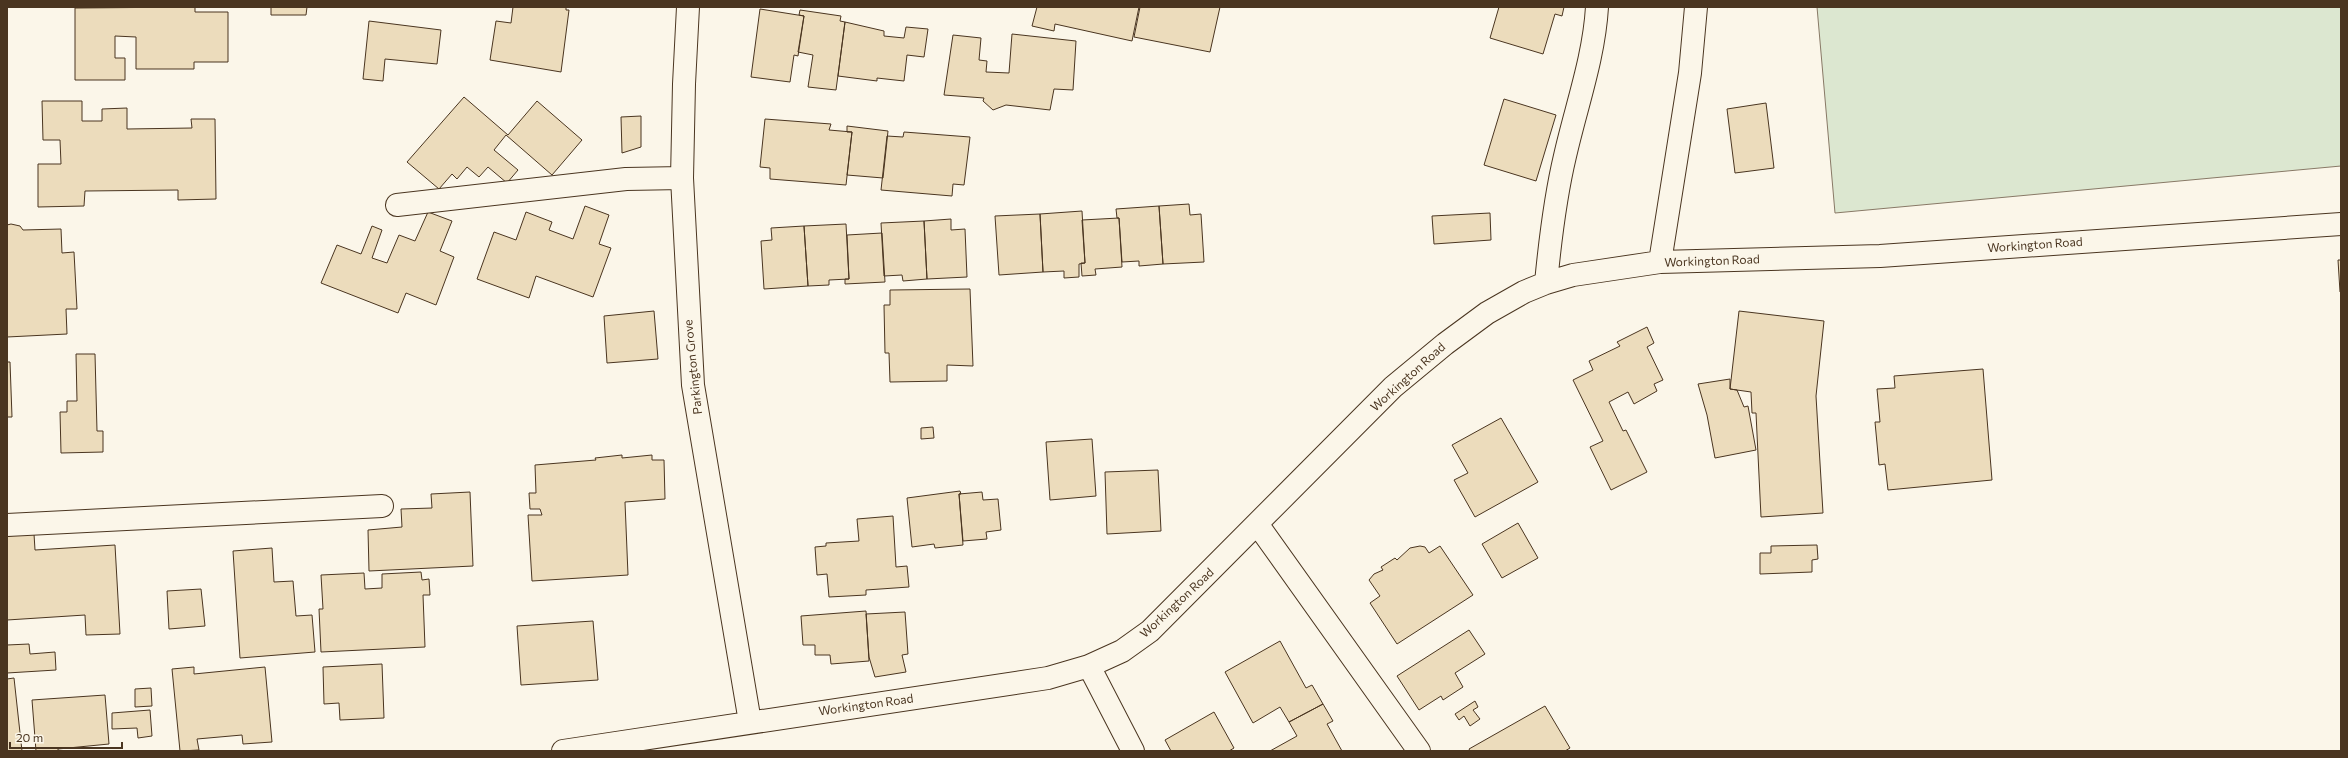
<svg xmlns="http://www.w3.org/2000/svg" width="2348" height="758" font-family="Commissioner,sans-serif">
<rect width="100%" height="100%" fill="#fbf6e9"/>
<path fill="#dce7d0" stroke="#887966" d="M1817 7H2341V166L1835 213Z"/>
<path fill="#ecdcbc" stroke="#4a3520" d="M195 7V12H228V62H194V69H136V37L115 36V58H125V80H75V8Z
M271 7H307L306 15H271Z
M513 7H566V10H569L561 72 490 60 496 21 511 23Z
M1037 7H1139L1132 41 1055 24 1054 31 1032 26Z
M1140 7H1220L1210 52 1134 37Z
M1499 7H1564L1562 16 1555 14 1543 54 1490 38Z
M760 9 804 16 798 56 794 55 790 82 751 77Z
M800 10 841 16 840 21 845 22 836 90 808 87 813 55 798 52 804 16 799 15Z
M369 21 441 30 437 64 385 59 383 81 363 79Z
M845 22 884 31V36L904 38 906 27 928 29 924 57 907 55 904 81 877 78V81L838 76Z
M1012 34 1076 41 1073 90 1054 89 1050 110 1006 105 993 110 983 101 984 98 944 95 953 35 981 38 979 60 987 61 986 72 1009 73Z
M464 97 508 135 537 101 582 140 552 175 506 135 494 150 518 170 507 183 488 167 479 177 467 167 457 179 452 174 439 189 407 162Z
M1504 99 1556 115 1536 181 1484 165Z
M42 101H82V121H102V109L127 108V129L192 128 191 119H215L216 199 178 200V190L85 191 84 206 38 207V164H61L60 140H43Z
M1766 103 1774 168 1735 173 1727 109Z
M641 116V147L622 153 621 117Z
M765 119 831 124 829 130 852 132 846 185 770 179V168L760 167Z
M847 126 888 131 883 178 847 175 852 132H847Z
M904 132 970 137 964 185 953 184 952 196 881 190 887 136 903 137Z
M1189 204 1190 215 1201 214 1204 262 1163 264 1159 206Z
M585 206 609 215 599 244 611 248 593 297 536 276 529 298 477 279 494 232 516 240 526 212 552 222 549 230 573 239Z
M1159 206 1163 264 1139 266V261L1122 262 1119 218H1117L1116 209Z
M1082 211 1085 263 1079 264V277L1064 278V271L1043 272 1040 214Z
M428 212 452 221 440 251 454 257 436 305 406 293 398 313 321 283 337 245 361 254 372 226 382 230 372 258 387 263 399 235 415 241Z
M1490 213 1491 240 1434 244 1432 216Z
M1040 214 1043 272 999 275 995 216Z
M1119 218 1122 267 1095 269 1096 275 1082 276 1081 263H1085L1082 220Z
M951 219V230L965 229 967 277 927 279 924 221Z
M924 221 927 279 903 281 902 275 884 276 881 223Z
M11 224 20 226 23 230 61 229 62 253 74 252 77 309H66L67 334 7 337V225Z
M846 224 849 279 829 280V285L808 286 804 226Z
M804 226 808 286 764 289 761 241 772 240 771 228Z
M882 233 885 282 845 284V279H849L847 235Z
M2338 260H2341V292H2340Z
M970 289 973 366 947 365V381L890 382 889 353H885L884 305H890V290Z
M654 311 658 359 607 363 604 316Z
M1739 311 1824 321 1816 396 1823 513 1761 517 1756 413H1752L1751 392 1730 389Z
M1647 327 1654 343 1647 347 1663 380 1654 384 1657 391 1634 404 1628 392 1609 402 1623 431 1626 430 1647 472 1611 490 1590 447 1603 441 1573 380 1593 370 1589 361 1620 346 1617 342Z
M76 354H95L97 431H103V452L61 453 60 412H67V401H77Z
M7 362H10L12 417H7Z
M1983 369 1992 480 1888 490 1885 464 1879 465 1875 422H1880L1877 389 1895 388 1894 376Z
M1730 379V389L1737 390 1744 407 1748 406 1756 450 1715 458 1707 415 1698 384Z
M1501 418 1538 482 1475 517 1454 480 1468 473 1452 445Z
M933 427 934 438 921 439V428Z
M1092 439 1096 496 1050 500 1046 442Z
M622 455V458L652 455V460H664L665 499 625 502 628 575 532 581 528 515H542L540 509H530L529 493H536L535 465 596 460 595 458Z
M1158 470 1161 531 1107 534 1105 472Z
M960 491 961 494H959L963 545 935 548 934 544 912 547 907 498Z
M470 492 473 566 369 571 368 530 402 527 401 509 432 508 431 494Z
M982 492 983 500 998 499 1001 530 986 532 987 539 963 541 959 494Z
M893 516 896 567 907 566 909 587 866 590V595L829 597 827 574 817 575 815 547 826 546V543L859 541 857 519Z
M1518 523 1538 558 1502 578 1482 544Z
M34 534 35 550 115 545 120 634 86 635 85 615 7 620V536Z
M1817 545 1818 559 1812 560V572L1760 574V553H1771V546Z
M1420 546 1425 547 1429 553 1440 546 1473 595 1397 644 1370 603 1380 596 1369 580 1374 574 1383 570 1381 567 1395 558 1397 560 1410 548Z
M272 548 274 582 293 581 296 616 312 615 315 652 240 658 233 551Z
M421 572 422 580 429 579 430 595H423L425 647 321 652 319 609H323L321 575 364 573 365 589 382 588V574Z
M201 589 205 626 169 629 167 591Z
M866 611 869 661 831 664 830 655H815V645H803L801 616Z
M905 612 908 654 902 655 906 672 875 677 869 657 866 614Z
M593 621 598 680 521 685 517 626Z
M1469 630 1485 654 1455 673 1463 687 1443 700 1441 696 1419 710 1397 676Z
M1280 641 1306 688 1312 685 1323 704 1289 722 1280 707 1253 723 1225 672Z
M29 644 30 654 55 652 56 670 7 673V645Z
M382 664 384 718 340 720 339 703 324 704 323 667Z
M194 667V674L265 667 272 742 243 744 242 735 197 739 199 750 180 751 172 669Z
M14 678 22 751H7V679Z
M151 688 152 706 135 707V689Z
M105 695 109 744 58 749V751H36L32 700Z
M1475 701 1478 707 1473 710 1480 719 1470 726 1464 716 1459 720 1455 714Z
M1323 704 1333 721 1327 724 1342 751H1270L1297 736 1289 722Z
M1545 706 1570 748 1565 751H1470L1469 749Z
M150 710 152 736 138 738 137 728 112 729V713Z
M1214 712 1234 748 1229 751H1171L1165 740Z"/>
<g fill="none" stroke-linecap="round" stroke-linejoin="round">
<defs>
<path id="minor" d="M688 7 684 84 682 178 693 385 750 722
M397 205 626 179 682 178
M1660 262 1690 73 1696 7
M1546 283C1550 241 1555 198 1565 156 1576 107 1594 58 1597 7
M7 525 382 506
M1258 525 1419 751
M1089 666 1133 751
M563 751 1048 678 1089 666 1122 651 1150 631 1393 387 1445 344 1487 313 1524 292 1546 283 1573 275 1660 262 1880 256 2341 224"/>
</defs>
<use href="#minor" stroke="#4a3520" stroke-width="24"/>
<use href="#minor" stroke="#fbf6e9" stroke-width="22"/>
</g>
<g text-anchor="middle" stroke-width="3" stroke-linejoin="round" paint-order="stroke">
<g font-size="12" fill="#4a3520" stroke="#fbf6e9">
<text transform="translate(2035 245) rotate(-4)" y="4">Workington Road</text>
<text transform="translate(1712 261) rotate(-2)" y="4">Workington Road</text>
<text transform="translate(693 367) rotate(-96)" y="4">Parkington Grove</text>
<text transform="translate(1408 377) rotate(-42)" y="4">Workington Road</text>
<text transform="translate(1177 603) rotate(-43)" y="4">Workington Road</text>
<text transform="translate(866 705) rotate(-8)" y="4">Workington Road</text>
</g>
</g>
<rect width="2348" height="758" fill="none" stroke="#4a3520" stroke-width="16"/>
<path d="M10 742v6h112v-6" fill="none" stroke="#4a3520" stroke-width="2"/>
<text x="16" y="742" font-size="12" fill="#4a3520" stroke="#fbf6e9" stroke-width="3" paint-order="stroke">20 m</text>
</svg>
